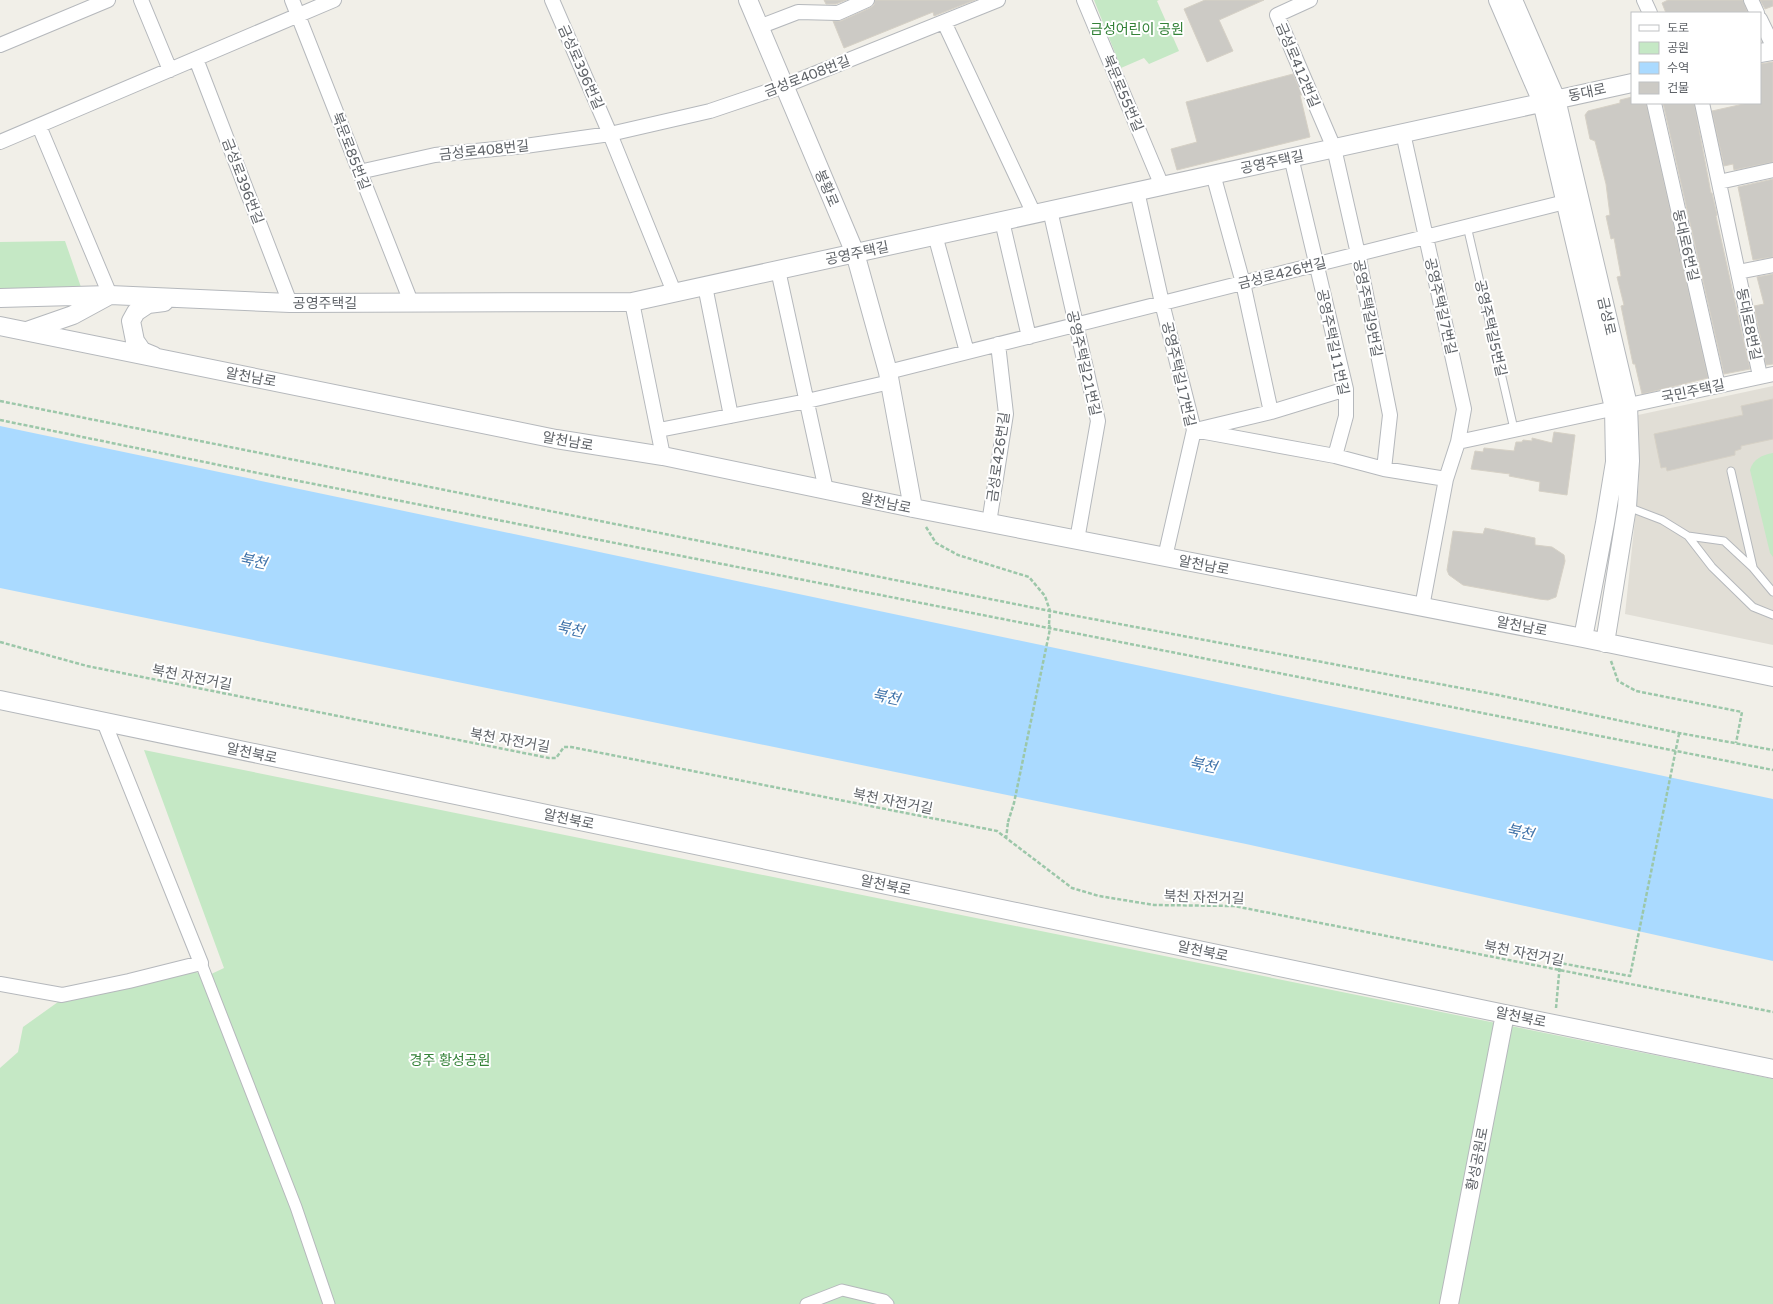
<svg xmlns="http://www.w3.org/2000/svg" width="1773" height="1304" font-family="'Varela Round','Noto Sans KR',sans-serif">
<rect width="100%" height="100%" fill="#f1efe8"/>
<path fill="#e1ded6" d="M1773 386V645L1625 614 1639 482 1638 415Z"/>
<path fill="#c5e8c5" d="M1094 0H1159L1157 1 1179 51 1149 64 1144 58 1121 68Z
M65 241 82 290 0 292V242Z
M1773 453V557L1770 553 1750 470C1753 459 1762 455 1773 453Z
M144 750 1773 1079V1304H0V1068L18 1052 23 1027 58 1002 193 971 207 976 224 968Z"/>
<path fill="#aadaff" d="M0 426 1773 799V961L1246 844 0 588Z"/>
<path fill="#cccac5" stroke="#d6d1c6" d="M824 0H846L836 4H826Z
M875 0H975L934 16 933 12 844 48 833 21H841L870 8 874 5Z
M1205 0H1264L1219 20 1233 51 1207 62 1184 9Z
M1668 0H1743L1748 13H1666L1662 3Z
M1760 0H1773V6L1765 9Z
M1773 62V162L1734 170 1733 164 1724 166 1712 111 1748 103H1760V64Z
M1293 74 1301 92 1302 95H1300L1310 137 1177 170 1171 149 1197 142 1186 102Z
M1632 97V103H1646L1708 378 1642 394 1635 364H1633L1621 306 1624 305 1617 277 1621 276 1614 238 1611 239 1606 216 1610 215 1606 184 1595 141 1590 139 1585 115 1588 111 1620 103V100Z
M1663 103H1694L1711 193H1712L1717 215 1716 216 1750 369 1724 374Z
M1773 179V257L1753 260 1738 187Z
M1773 274V364L1766 365 1754 306 1764 304 1757 277Z
M1773 399V439L1741 446V449L1735 451V455L1667 471 1666 467 1661 468 1654 434 1743 415 1741 406Z
M1554 432 1575 435 1567 495 1539 491 1540 482 1509 476 1510 474 1471 469 1475 451 1483 452 1484 448 1514 451 1516 442H1522L1523 440 1532 441V438L1552 443Z
M1485 528 1535 538V545L1552 547 1564 555 1565 561 1556 597 1548 600 1539 599 1463 585 1449 575 1447 570 1453 531 1483 534Z"/>
<g fill="none" stroke-linecap="round" stroke-linejoin="round">
<defs>
<path id="service" d="M1467 226 1514 429
M1731 471 1753 567
M1628 507 1662 520 1688 536 1712 567 1753 607 1773 615
M1688 536 1724 541 1753 568 1773 592"/>
<path id="pedestrian" d="M201 963 296 1207 329 1304
M806 1304 842 1290 884 1300 888 1304"/>
<path id="minor" d="M141 0 170 70
M292 0 411 302
M552 0 610 134 674 292
M1084 0 1162 186
M1310 0 1277 15 1334 148 1358 254 1390 415 1384 469
M1644 0 1650 13
M1751 0 1757 13
M1760 19 1773 46
M944 22 1034 214
M759 27 798 12 838 13 867 0
M0 45 108 0
M196 59 290 303
M1654 103 1718 386
M1702 103 1760 376
M39 126 110 295
M1403 133 1464 409 1458 442 1446 479 1422 607
M0 142 334 0
M1291 157 1346 389V416L1335 456
M359 172 435 155 525 146 610 134 710 111 784 86 998 0
M1213 174 1243 283 1271 412
M1719 182 1773 170
M1137 191 1162 303 1194 430 1165 557
M1050 210 1098 421 1077 540
M1002 221 1029 337
M935 235 967 352
M778 270 826 490
M1738 272 1773 265
M705 286 731 416
M632 302 663 456
M888 372 1565 202
M1200 429 1271 412 1346 389
M659 430 807 401 890 382
M1194 430 1335 456 1384 469 1446 479
M1458 442 1773 374
M989 523 1006 414 998 344
M0 984 62 995 129 981 201 963 104 722"/>
<path id="tertiary" d="M748 0 855 253 888 372 913 508
M1498 0 1542 102 1614 408 1615 462 1605 523 1583 638
M1513 0 1556 99 1628 405 1630 461 1627 507 1605 643
M1760 53 1773 51
M0 298 110 295 290 303 632 302 1632 83
M0 326 556 439 663 456 913 508 1583 638 1773 677
M27 331 73 315 108 296
M154 356 142 351 135 341 131 321 136 312 148 304 164 302
M0 700 1505 1014 1773 1069
M1449 1304 1505 1014"/>
</defs>
<use href="#service" stroke="#b5b8bc" stroke-width="9"/>
<use href="#pedestrian" stroke="#b5b8bc" stroke-width="13"/>
<use href="#minor" stroke="#b5b8bc" stroke-width="16"/>
<use href="#tertiary" stroke="#b5b8bc" stroke-width="20"/>
<path stroke="#9cc7a9" stroke-width="2.5" stroke-dasharray="4 2" stroke-linecap="butt" d="M0 401 1050 611 1498 695 1679 733 1773 750
M0 420 258 473 1773 770
M926 527 936 543 958 555 1029 577 1045 596 1050 611 1049 624
M0 642 87 666 549 758H556L564 747H571L997 831 1072 888 1099 896 1154 905 1234 906 1773 1012
M1611 661 1618 681 1636 691 1742 712 1736 743
M1006 839 1008 822
M1556 1008 1560 963 1630 976 1679 734"/>
<use href="#service" stroke="#fff" stroke-width="7"/>
<use href="#pedestrian" stroke="#fff" stroke-width="11"/>
<use href="#minor" stroke="#fff" stroke-width="14"/>
<use href="#tertiary" stroke="#fff" stroke-width="18"/>
<path stroke="#9cc7a9" stroke-width="2.5" stroke-dasharray="4 2" stroke-linecap="butt" d="M1008 822 1014 803 1050 629 1049 624"/>
</g>
<g text-anchor="middle" stroke-width="4" stroke-linejoin="round" paint-order="stroke">
<g font-size="14" fill="#348238" stroke="#fff">
<text x="1137" y="34">금성어린이 공원</text>
<text x="450" y="1065">경주 황성공원</text>
</g>
<g font-size="14" fill="#5f6368" stroke="#fff">
<text transform="translate(1298 65) rotate(67)" y="5">금성로412번길</text>
<text transform="translate(581 67) rotate(66)" y="5">금성로396번길</text>
<text transform="translate(807 76) rotate(-21)" y="5">금성로408번길</text>
<text transform="translate(1587 92) rotate(-12)" y="5">동대로</text>
<text transform="translate(1123 93) rotate(67)" y="5">북문로55번길</text>
<text transform="translate(484 150) rotate(-6)" y="5">금성로408번길</text>
<text transform="translate(351 151) rotate(69)" y="5">북문로85번길</text>
<text transform="translate(1272 162) rotate(-12)" y="5">공영주택길</text>
<text transform="translate(243 181) rotate(69)" y="5">금성로396번길</text>
<text transform="translate(827 188) rotate(67)" y="5">봉황로</text>
<text transform="translate(1686 245) rotate(77)" y="5">동대로6번길</text>
<text transform="translate(857 253) rotate(-12)" y="5">공영주택길</text>
<text transform="translate(1282 273) rotate(-14)" y="5">금성로426번길</text>
<text x="325" y="308">공영주택길</text>
<text transform="translate(1441 306) rotate(77)" y="5">공영주택길7번길</text>
<text transform="translate(1368 308) rotate(79)" y="5">공영주택길9번길</text>
<text transform="translate(1607 316) rotate(77)" y="5">금성로</text>
<text transform="translate(1749 324) rotate(78)" y="5">동대로8번길</text>
<text transform="translate(1491 328) rotate(77)" y="5">공영주택길5번길</text>
<text transform="translate(1333 342) rotate(78)" y="5">공영주택길11번길</text>
<text transform="translate(1084 363) rotate(77)" y="5">공영주택길21번길</text>
<text transform="translate(1179 374) rotate(77)" y="5">공영주택길17번길</text>
<text transform="translate(251 377) rotate(11)" y="5">알천남로</text>
<text transform="translate(1693 391) rotate(-12)" y="5">국민주택길</text>
<text transform="translate(568 441) rotate(10)" y="5">알천남로</text>
<text transform="translate(998 457) rotate(-82)" y="5">금성로426번길</text>
<text transform="translate(886 503) rotate(12)" y="5">알천남로</text>
<text transform="translate(1204 565) rotate(11)" y="5">알천남로</text>
<text transform="translate(1522 626) rotate(11)" y="5">알천남로</text>
<text transform="translate(192 677) rotate(11)" y="5">북천 자전거길</text>
<text transform="translate(510 740) rotate(10)" y="5">북천 자전거길</text>
<text transform="translate(252 753) rotate(12)" y="5">알천북로</text>
<text transform="translate(893 801) rotate(11)" y="5">북천 자전거길</text>
<text transform="translate(569 819) rotate(12)" y="5">알천북로</text>
<text transform="translate(886 885) rotate(12)" y="5">알천북로</text>
<text transform="translate(1204 897) rotate(2)" y="5">북천 자전거길</text>
<text transform="translate(1203 951) rotate(12)" y="5">알천북로</text>
<text transform="translate(1524 953) rotate(11)" y="5">북천 자전거길</text>
<text transform="translate(1521 1017) rotate(12)" y="5">알천북로</text>
<text transform="translate(1477 1159) rotate(-79)" y="5">황성공원로</text>
</g>
<g font-size="15" font-style="italic" fill="#4174aa" stroke="#fff">
<text transform="translate(253 561) rotate(12)" y="5">북천</text>
<text transform="translate(570 629) rotate(12)" y="5">북천</text>
<text transform="translate(886 697) rotate(12)" y="5">북천</text>
<text transform="translate(1203 765) rotate(12)" y="5">북천</text>
<text transform="translate(1520 832) rotate(12)" y="5">북천</text>
</g>
</g>
<rect x="1631" y="12" width="130" height="92" fill="#ffffff" stroke="#bfc1c3"/>
<rect x="1639" y="25" width="20" height="6" fill="#ffffff" stroke="#bfc1c3"/>
<text x="1667" y="32" font-size="12" fill="#5f6368">도로</text>
<rect x="1639" y="42" width="20" height="12" fill="#c5e8c5" stroke="#bfc1c3"/>
<text x="1667" y="52" font-size="12" fill="#5f6368">공원</text>
<rect x="1639" y="62" width="20" height="12" fill="#aadaff" stroke="#bfc1c3"/>
<text x="1667" y="72" font-size="12" fill="#5f6368">수역</text>
<rect x="1639" y="82" width="20" height="12" fill="#cccac5" stroke="#bfc1c3"/>
<text x="1667" y="92" font-size="12" fill="#5f6368">건물</text>
</svg>
